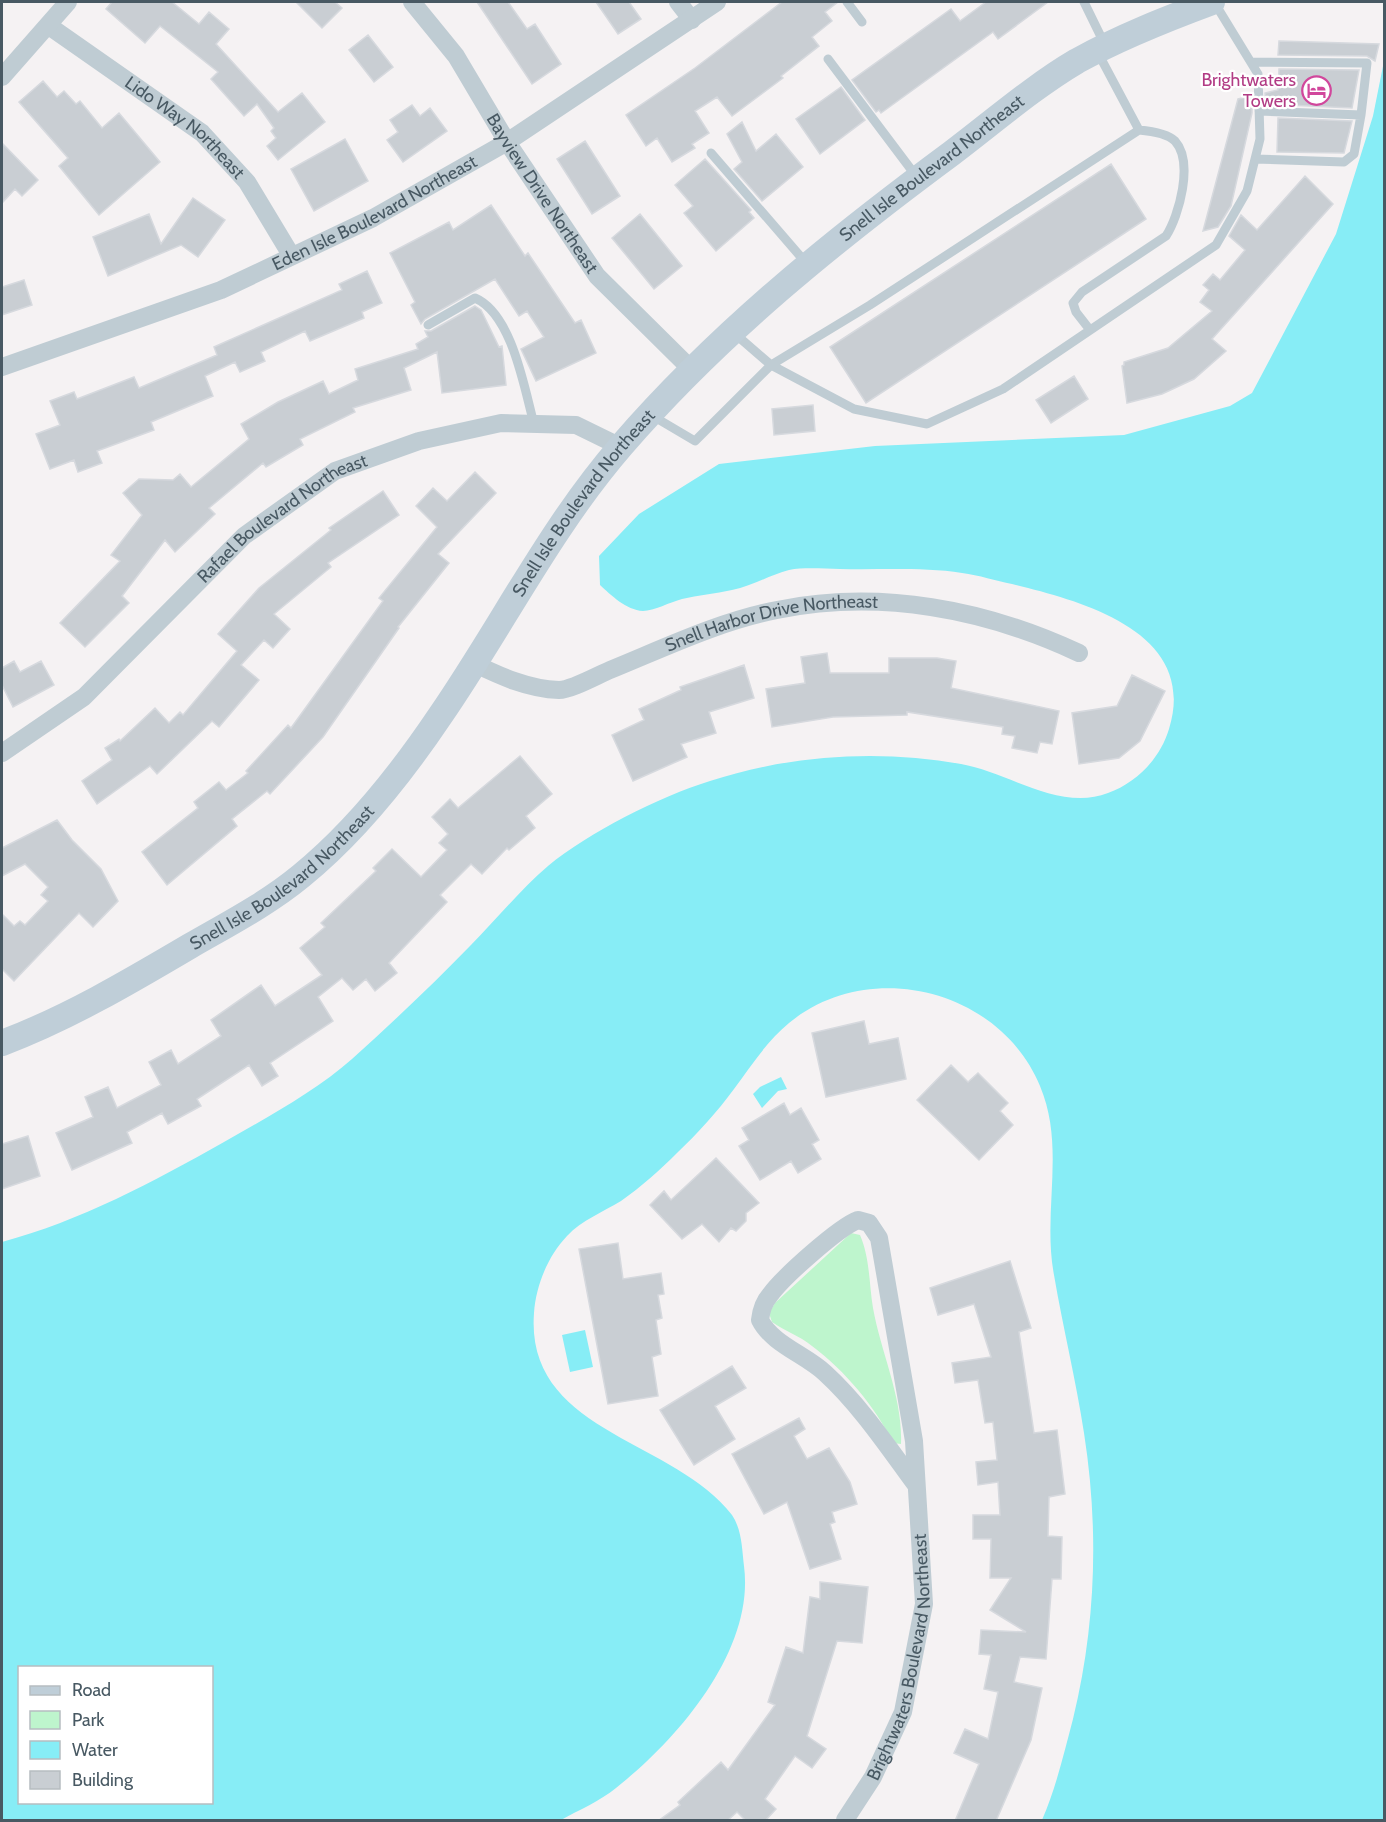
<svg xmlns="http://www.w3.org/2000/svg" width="1386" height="1822" font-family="Cabin,sans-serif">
<rect width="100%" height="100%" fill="#f5f2f3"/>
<path fill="#bef5cd" d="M851 1233 860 1235C870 1258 869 1284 873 1308 881 1353 903 1398 901 1444L893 1443C875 1406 845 1371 812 1346 800 1336 785 1331 772 1322L769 1313 775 1303Z"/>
<path fill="#87edf6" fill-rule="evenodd" d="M1384 61V1820H1042C1056 1788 1064 1753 1073 1719 1096 1625 1099 1528 1084 1433 1076 1380 1063 1328 1054 1275 1042 1211 1066 1148 1040 1086 1000 989 869 957 789 1023 767 1041 751 1066 734 1089 717 1112 698 1133 678 1152 660 1170 641 1187 621 1201 603 1212 582 1220 567 1236 548 1256 536 1285 534 1313 525 1433 675 1439 732 1515 742 1530 742 1549 744 1566 755 1650 678 1739 616 1788 600 1801 579 1810 561 1820H2V1242C80 1221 153 1182 224 1142 266 1118 316 1091 352 1059 392 1023 432 985 470 946 496 920 520 890 548 866 589 832 659 797 710 781 790 755 878 749 961 764 1008 772 1060 812 1108 793 1136 783 1160 759 1169 729 1199 632 1082 601 1012 584 996 581 979 575 962 573 923 567 880 570 840 569 824 569 805 567 789 570 770 575 752 586 732 590 715 594 698 595 682 599 670 602 654 611 643 611 626 610 611 595 600 585L599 556 639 514 719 464 875 446 1124 435 1230 406 1252 393 1336 234 1373 116ZM20 1668H212V1802H20Z
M781 1077 787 1089 778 1091 762 1108 753 1094 760 1087Z
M585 1330 593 1367 570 1372 562 1335Z"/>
<path fill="#c9ced3" stroke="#d6d9de" stroke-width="1.5" d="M112 2H172L199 24 209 12 229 29 216 44 278 112 302 93 325 122 278 160 267 146 276 138 271 131 274 128 257 104 244 116 211 79 218 72 160 26 145 43 106 9Z
M296 2H335L342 8 322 28Z
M477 2H508L527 29 535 24 561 64 532 84Z
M596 2H629L641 19 618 34Z
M782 2H838L825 12 832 21 812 37 819 46 781 76 783 78 732 116 717 97 695 111 709 133 692 144 695 148 672 162 657 138 646 146 626 115 695 68Z
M986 2H1048L998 39 993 32 881 113 879 110 876 112 852 80 951 9 960 21Z
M368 35 393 67 374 82 349 50Z
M1279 41 1379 44 1375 61 1367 56 1278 55Z
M1279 69 1359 70 1352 108 1266 104 1265 93 1278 90Z
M43 81 57 97 64 91 76 104 80 101 102 128 119 113 160 162 99 215 59 166 68 158 19 102Z
M841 87 865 120 820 154 796 119Z
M1252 96V113L1231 206 1218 227 1203 231 1238 99Z
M412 105 420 116 430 108 447 131 403 162 387 140 398 132 390 120Z
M1278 118 1352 121 1344 153 1277 152Z
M742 122 756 151 776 134 803 167 762 201 734 169 742 162 727 134Z
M345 139 368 181 314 211 291 169Z
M585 141 620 196 592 214 557 159Z
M2 143 38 180 22 196 15 189 2 203Z
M705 159 751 210 749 212 754 218 716 251 684 213 693 206 675 185Z
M1111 164 1146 219 866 403 830 347Z
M1305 176 1333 204 1212 339 1226 351 1194 379 1162 394 1127 403 1122 366 1124 365V362L1168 348 1212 311 1200 302 1209 290 1203 285 1213 274 1220 280 1245 250 1229 236 1241 215 1257 230Z
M193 198 225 220 198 257 181 245 108 276 93 237 149 214 161 244Z
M491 205 525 256 528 253 575 323 581 320 596 353 536 381 521 349 544 337 527 311 519 316 495 279 425 319 421 324 411 305 415 302 390 253 449 222 453 230Z
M640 214 682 266 654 289 612 238Z
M367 271 382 303 362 312 364 318 310 341 305 331 261 352 265 361 240 372 235 362 205 376 213 396 151 422 154 430 97 451 102 463 78 472 74 460 50 469 36 434 60 425 50 401 74 392 77 399 134 377 139 388 217 355 214 347 342 290 339 284Z
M24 280 32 305 2 315V287Z
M475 306 481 310 499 347 502 346 506 385 442 393 437 352 404 368 411 390 353 408 355 412 300 439 303 445 266 467 263 463 209 508 215 514 175 552 165 540 122 596 129 603 85 647 60 623 120 561 111 555 142 515 123 493 139 479 173 480 180 474 191 487 249 439 241 424 278 402 323 381 329 394 358 380 355 369 418 349 416 344 428 337 425 331H431Z
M1074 376 1088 399 1051 423 1036 400Z
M813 405 815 431 774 435 772 409Z
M475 472 496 493 438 554 449 563 398 627 399 628 323 737 270 794 267 791 232 819 237 826 167 885 142 852 198 808 194 802 219 782 226 790 248 773 246 771 288 725 291 728 383 601 379 598 437 527 416 506 433 488 447 501Z
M383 491 399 515 328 563 331 567 274 614 290 629 273 648 264 640 241 665 259 680 219 727 212 721 157 774 150 766 97 804 82 781 112 760 105 748 119 739 120 741 155 708 169 723 180 712 183 715 237 651 218 634 259 588 331 530 329 528Z
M827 653 830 673H889V658H937L956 661 951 688 1059 711 1052 744 1040 742 1037 753 1012 748 1015 736 1002 734 1003 727 907 712V715L833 717 772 727 766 689 805 683 801 657Z
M14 661 20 672 41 661 54 685 13 707 2 685V668Z
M744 665 754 698 709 712 716 733 681 744 687 757 633 781 612 735 644 720 639 709 681 690 680 687Z
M1132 675 1165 691 1140 741 1119 758 1079 764 1072 713 1117 706Z
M520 756 552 794 526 816 535 828 509 850 507 848 482 874 471 864 440 895 447 902 389 963 397 973 375 991 366 979 353 990 342 978 318 997 333 1021 270 1063 278 1076 262 1086 249 1065 197 1099 201 1106 168 1124 162 1113 127 1132 132 1143 72 1170 56 1133 93 1117 85 1097 108 1087 117 1108 161 1085 149 1062 171 1050 178 1064 221 1036 211 1020 261 985 275 1006 322 975 300 948 325 927 321 923 376 871 373 868 392 849 421 877 447 850 439 843 448 834 432 817 450 799 458 808Z
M57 820 72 840 101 869 118 901 93 927 79 913 14 981 2 969V914L14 926 20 921 25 925 48 901 41 895 48 887 25 864 2 876V848Z
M864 1021 869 1044 898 1038 906 1079 826 1097 812 1033Z
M951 1065 968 1082 978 1073 1008 1103 1000 1111 1013 1125 979 1160 917 1100Z
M784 1103 790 1115 801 1108 819 1140 812 1144 821 1159 798 1173 791 1161 760 1180 739 1146 749 1140 742 1128Z
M28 1136 40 1176 2 1189V1144Z
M716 1158 759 1203 746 1213V1221L736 1231 731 1228 719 1242 702 1224 682 1239 650 1205 664 1191 671 1200Z
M618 1243 623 1279 661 1273 664 1294 658 1295 662 1318 656 1320 661 1354 652 1357 658 1396 608 1404 579 1249Z
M1010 1261 1031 1328 1019 1332 1034 1433 1057 1430 1065 1494 1049 1497 1048 1536 1062 1537 1061 1579H1052L1046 1659 1020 1657 1014 1682 1042 1688 1031 1740 996 1821H955L979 1764 954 1753 965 1729 988 1739 998 1692 984 1689 991 1655 979 1654 981 1630 1026 1632 990 1610 1011 1578H990L991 1539H973V1515H1000L998 1482 978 1485 976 1462 997 1460 993 1422 985 1423 978 1380 955 1383 952 1363 991 1357 974 1304 938 1315 930 1288Z
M732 1366 746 1388 715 1406 735 1439 694 1465 660 1410Z
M799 1418 805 1429 794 1436 807 1459 829 1448 850 1482 857 1504 832 1512 835 1522 830 1524 841 1559 810 1569 787 1502 764 1514 732 1454Z
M820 1582 868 1587 862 1643 837 1641 807 1736 826 1749 812 1768 795 1756 765 1799 776 1809 765 1821H746L737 1812 727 1821H658L680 1805 678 1802 721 1762 728 1770 775 1705 768 1702 786 1647 803 1653 810 1597 820 1599Z"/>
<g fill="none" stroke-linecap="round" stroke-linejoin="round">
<path stroke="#bfccd3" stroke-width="9" d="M847 2 862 22
M1084 2 1105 45
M828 59 916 176
M1251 62 1367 63 1361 115 1259 111
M711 153 807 264
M1255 159 1344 162 1354 154 1361 115
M428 325 475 298C512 314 524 387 534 424
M1090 330 1076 312 1073 303 1082 292 1166 236C1179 216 1194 162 1175 141 1167 133 1150 131 1139 130
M734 333 771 365 854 409 927 424 1003 389 1216 245 1247 191 1260 139 1258 74 1214 2
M651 415 695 441 771 365 870 305 1139 130 1098 53"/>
<g stroke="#bfccd3" stroke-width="18">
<path id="s1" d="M412 2 456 56 507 142 597 276 693 371"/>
<path d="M678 2 692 20"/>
<path id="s2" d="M49 26 202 133 247 182 291 255"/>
<path d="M2 77 68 2"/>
<path id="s3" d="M2 367 221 290 373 218 507 142 717 2"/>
<path id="s4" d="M473 663C500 676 528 689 559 690 571 690 598 675 610 670 664 648 720 621 777 610 880 589 985 609 1079 653"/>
<path id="s5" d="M2 753 84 697 244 536 335 471 419 441 501 423 576 425 621 447"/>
<path id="s6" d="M845 1820 873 1777 903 1712 924 1604 914 1441 879 1238 869 1223 858 1220C839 1227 783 1277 770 1295 763 1303 761 1311 760 1320 772 1344 806 1355 825 1373 860 1405 888 1447 916 1485"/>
</g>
<path stroke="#bfced8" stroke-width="26" id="s7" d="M2 1043C68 1018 129 982 190 946 228 924 267 904 301 876 355 832 401 774 440 716 502 626 550 528 622 445 719 333 833 241 952 153 993 122 1033 87 1077 61 1120 37 1166 19 1212 2"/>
</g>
<defs>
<symbol id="hotel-ring" viewBox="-11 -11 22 22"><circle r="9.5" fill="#fff" stroke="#d1479c" stroke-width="1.5"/><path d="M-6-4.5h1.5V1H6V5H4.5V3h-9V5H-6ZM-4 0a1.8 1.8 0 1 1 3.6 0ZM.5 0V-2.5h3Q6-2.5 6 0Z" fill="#d1479c"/></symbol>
</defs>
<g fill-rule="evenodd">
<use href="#hotel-ring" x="1300" y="74" width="33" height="33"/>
</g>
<g text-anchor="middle" stroke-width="4.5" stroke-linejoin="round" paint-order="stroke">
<g font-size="18" fill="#b23c85" stroke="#fff" text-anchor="end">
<text x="1296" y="86">Brightwaters<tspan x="1296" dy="21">Towers</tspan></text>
</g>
<g font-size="18" fill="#485963" stroke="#fff">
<text dy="6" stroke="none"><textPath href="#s2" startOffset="170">Lido Way Northeast</textPath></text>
<text dy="6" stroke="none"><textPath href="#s7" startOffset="1299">Snell Isle Boulevard Northeast</textPath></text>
<text dy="6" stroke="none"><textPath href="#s1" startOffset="232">Bayview Drive Northeast</textPath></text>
<text dy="6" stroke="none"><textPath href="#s3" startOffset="404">Eden Isle Boulevard Northeast</textPath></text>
<text dy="6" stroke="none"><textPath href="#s7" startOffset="813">Snell Isle Boulevard Northeast</textPath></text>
<text dy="6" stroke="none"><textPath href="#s5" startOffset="368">Rafael Boulevard Northeast</textPath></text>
<text dy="6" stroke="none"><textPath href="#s4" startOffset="316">Snell Harbor Drive Northeast</textPath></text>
<text dy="6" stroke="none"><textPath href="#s7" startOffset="327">Snell Isle Boulevard Northeast</textPath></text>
<text dy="6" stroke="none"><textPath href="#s6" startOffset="176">Brightwaters Boulevard Northeast</textPath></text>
</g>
</g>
<rect width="1386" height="1822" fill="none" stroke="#485963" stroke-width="6"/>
<rect x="18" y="1666" width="195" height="138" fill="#ffffff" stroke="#b6bdc1" stroke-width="1.5"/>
<rect x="30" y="1686" width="30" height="9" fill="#bfced8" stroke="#b6bdc1" stroke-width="1.5"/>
<text x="72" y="1696" font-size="18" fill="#485963">Road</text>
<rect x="30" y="1711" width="30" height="18" fill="#bef5cd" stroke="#b6bdc1" stroke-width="1.5"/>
<text x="72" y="1726" font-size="18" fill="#485963">Park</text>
<rect x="30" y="1741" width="30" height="18" fill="#87edf6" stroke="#b6bdc1" stroke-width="1.5"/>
<text x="72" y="1756" font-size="18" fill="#485963">Water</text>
<rect x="30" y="1771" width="30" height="18" fill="#c9ced3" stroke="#b6bdc1" stroke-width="1.5"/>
<text x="72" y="1786" font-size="18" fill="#485963">Building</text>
</svg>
